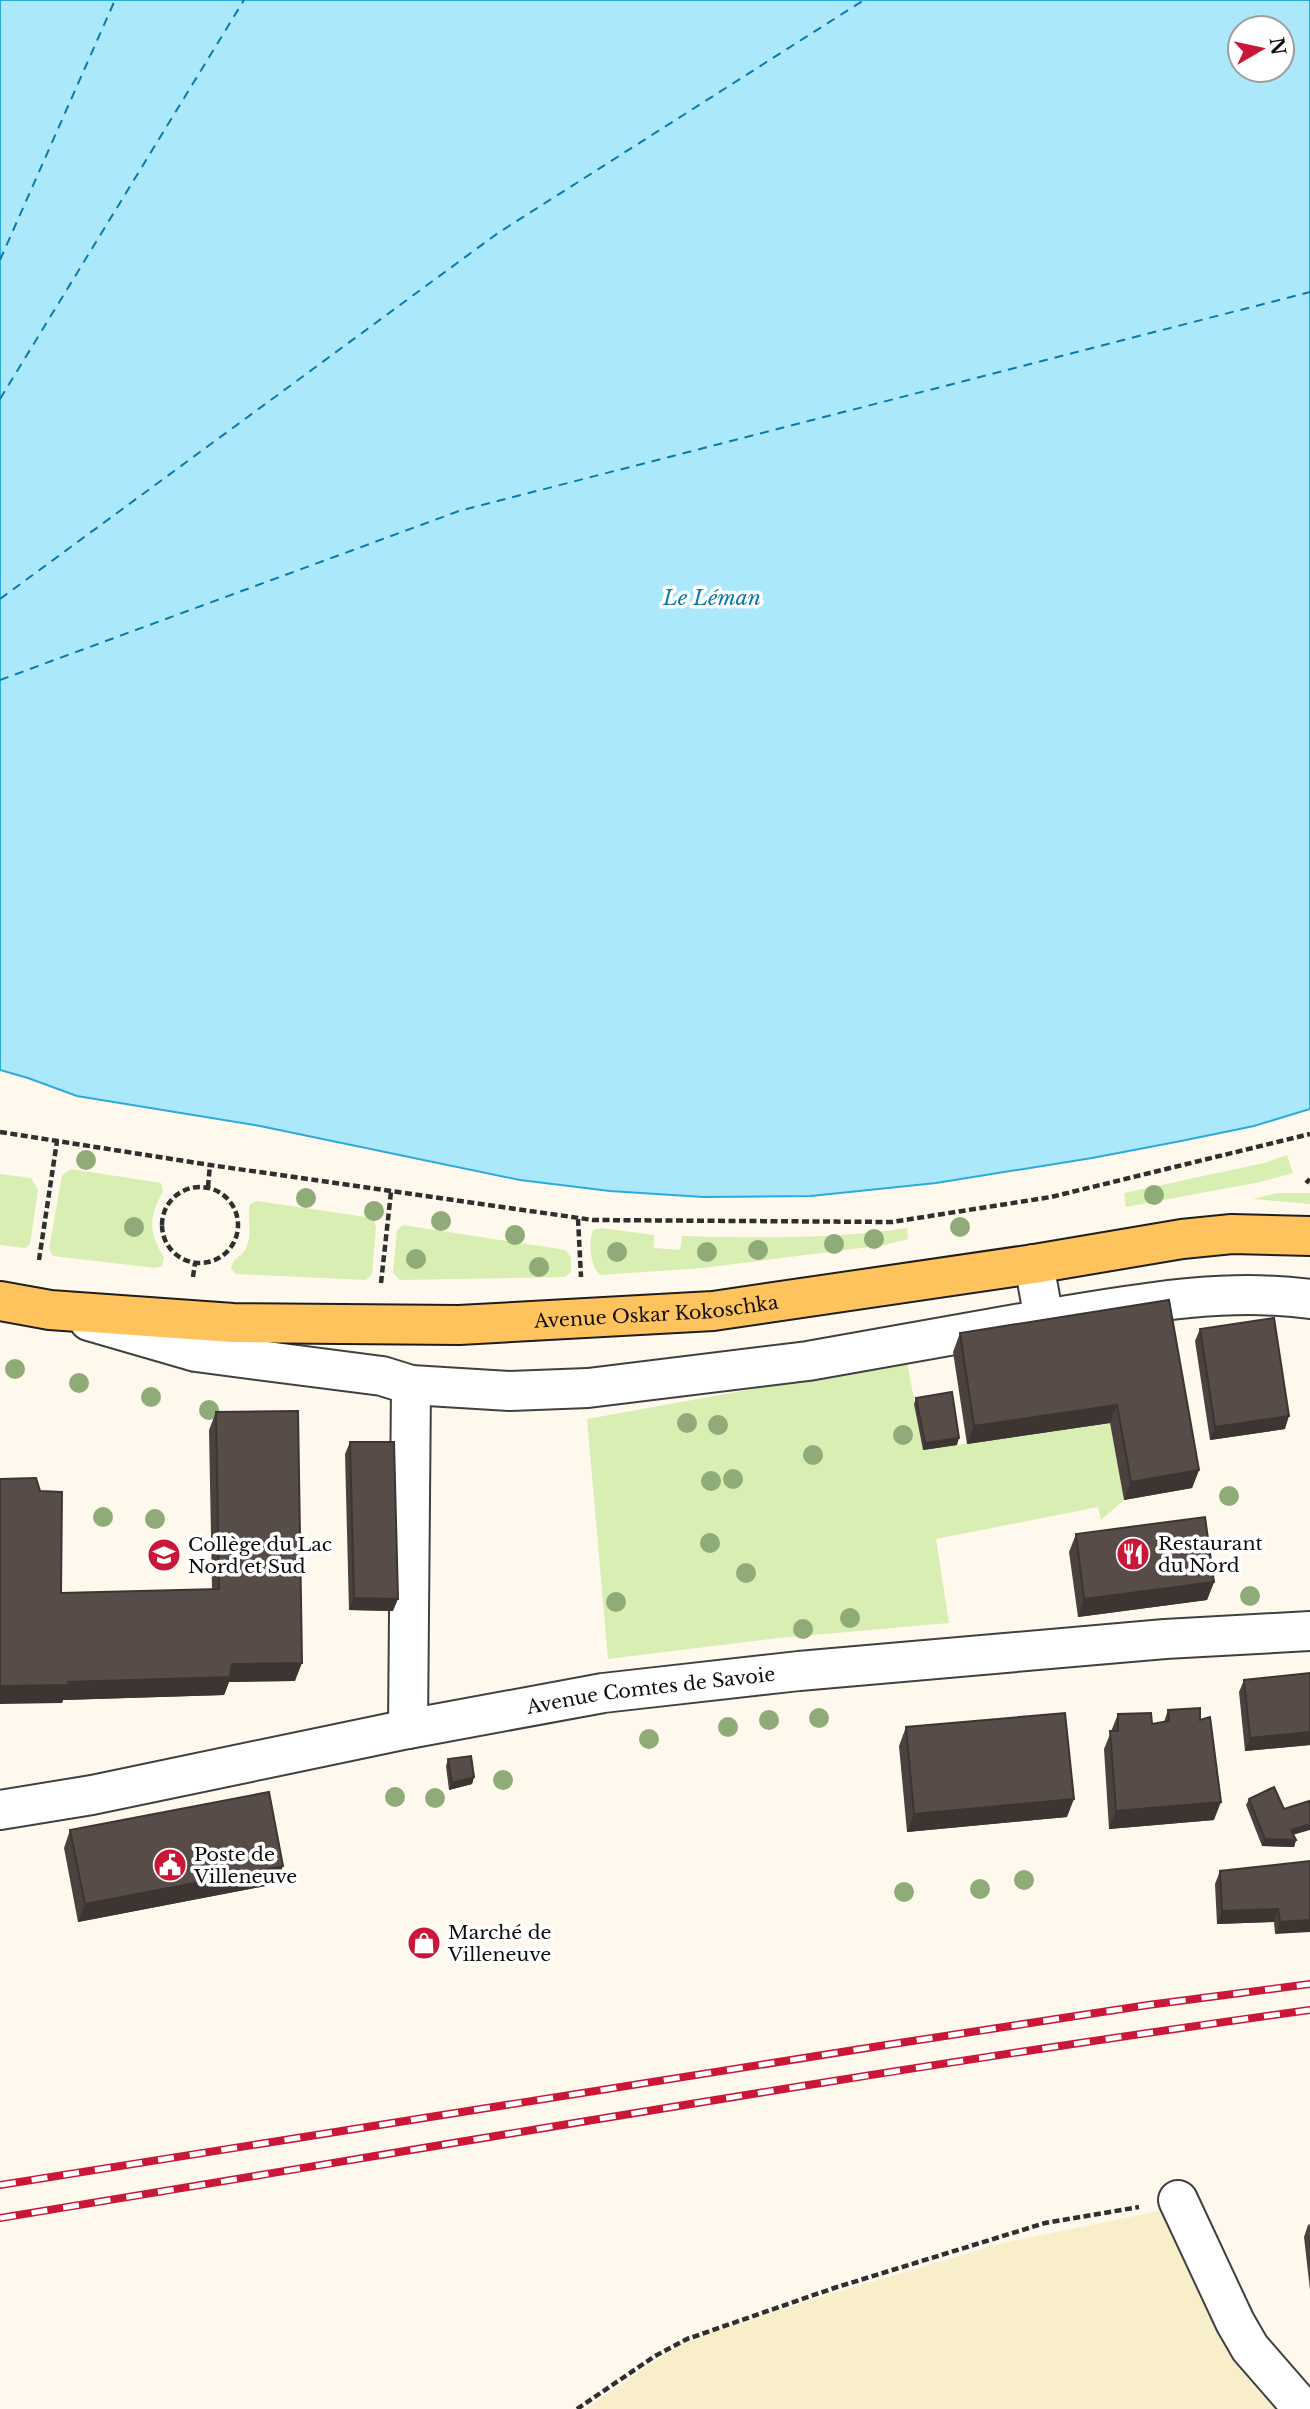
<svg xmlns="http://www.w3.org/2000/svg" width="1310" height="2409" font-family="'Libre Baskerville',serif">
<rect width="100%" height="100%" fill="#fff9ed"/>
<path fill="#f8eeca" d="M1168 2209 1283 2409H585L680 2344 706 2334 817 2298 1002 2243Z"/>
<path fill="#d9eeb3" d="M1287 1155 1293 1173 1260 1182 1126 1207 1124 1193 1264 1163Z
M71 1169 161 1183 163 1191C149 1217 148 1232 164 1257L162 1266 155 1268 53 1256 49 1249 62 1175Z
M0 1174 31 1178 38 1190 30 1244 25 1248 0 1245Z
M1277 1193H1310V1204L1253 1199Z
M257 1201 373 1218 376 1227 372 1274 366 1280 236 1274 231 1268C233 1258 240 1258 245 1250 254 1235 246 1219 250 1204Z
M403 1225 566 1250 571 1258V1272L565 1277 400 1280 393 1273 397 1230Z
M601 1228 654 1235V1248L680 1250 682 1236C757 1238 833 1239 907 1228L908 1239 885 1245 703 1268 600 1275C590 1265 588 1243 593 1230Z
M907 1361 923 1450 1110 1423 1124 1500 1101 1520 1098 1507 936 1539 949 1623 779 1638 608 1659 587 1419Z"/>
<path fill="#ace8fc" stroke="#2cabdb" stroke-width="2" fill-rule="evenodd" d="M0 0H1310V1109L1254 1126 1181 1141 1092 1158 936 1183 811 1196 703 1197 610 1191 520 1180 260 1126 77 1096 28 1078 0 1070ZM1240 28H1282V70H1240Z"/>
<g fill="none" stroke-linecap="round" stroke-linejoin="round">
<path stroke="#0a79ab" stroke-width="2" stroke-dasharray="9 7" stroke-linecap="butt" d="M0 260 115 0
M0 399 244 0
M0 599 498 233 864 0
M0 680 459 511 1310 292"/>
<defs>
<g id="minor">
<path d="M1044 1319C1132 1305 1220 1287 1310 1299"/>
<path d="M89 1321 196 1352 382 1376 411 1385 510 1391 588 1388 808 1361 1044 1319 1034 1264"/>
<path d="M408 1729 411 1385"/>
<path id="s1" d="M0 1810 92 1795 408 1729 603 1693 799 1671 1165 1639 1310 1631"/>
<path d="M1178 2200 1235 2322 1250 2348 1303 2409"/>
</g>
<g id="major">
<path id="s2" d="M0 1301 50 1310 233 1323 459 1325 713 1311 1034 1264 1182 1239 1232 1234 1310 1236"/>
</g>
</defs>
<use href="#minor" stroke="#404040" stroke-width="42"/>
<use href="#major" stroke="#1e1e1e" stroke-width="42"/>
<path stroke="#2f2f2f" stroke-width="4.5" stroke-dasharray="7 3.5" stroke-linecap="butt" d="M0 1132 210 1165 593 1220 892 1222 1051 1197 1310 1134
M1306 1183 1310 1179
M208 1187 210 1165
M162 1225a38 38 0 1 1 76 0a38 38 0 1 1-76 0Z
M578 1219 581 1277
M39 1260 57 1141
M193 1277 195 1263
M381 1283 391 1192
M577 2409 655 2356 687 2339 834 2288 1045 2223 1139 2207"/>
<use href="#minor" stroke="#fff" stroke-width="38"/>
<use href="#major" stroke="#ffc35d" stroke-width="38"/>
<defs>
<path id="rail" d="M0 2185 886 2045 1148 2005 1310 1984
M0 2218C436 2147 872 2070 1310 2010"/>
</defs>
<use href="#rail" stroke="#cb1737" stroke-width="8"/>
<use href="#rail" stroke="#fff" stroke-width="5" stroke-dasharray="16" stroke-linecap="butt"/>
</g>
<g fill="#8fab77">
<circle cx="86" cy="1160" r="10"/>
<circle cx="1154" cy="1195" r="10"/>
<circle cx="306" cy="1198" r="10"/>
<circle cx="374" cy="1211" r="10"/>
<circle cx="441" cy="1221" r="10"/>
<circle cx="134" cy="1227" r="10"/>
<circle cx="960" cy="1227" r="10"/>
<circle cx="515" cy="1235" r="10"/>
<circle cx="874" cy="1239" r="10"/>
<circle cx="834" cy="1244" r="10"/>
<circle cx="758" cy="1250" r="10"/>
<circle cx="617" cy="1252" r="10"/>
<circle cx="707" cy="1252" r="10"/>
<circle cx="416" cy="1259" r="10"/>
<circle cx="539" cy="1267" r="10"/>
<circle cx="15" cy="1369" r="10"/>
<circle cx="79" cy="1383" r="10"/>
<circle cx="151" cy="1397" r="10"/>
<circle cx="209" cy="1410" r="10"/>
<circle cx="687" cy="1423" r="10"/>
<circle cx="718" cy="1425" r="10"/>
<circle cx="903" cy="1435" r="10"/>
<circle cx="813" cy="1455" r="10"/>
<circle cx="733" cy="1479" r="10"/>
<circle cx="711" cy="1481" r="10"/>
<circle cx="1229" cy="1496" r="10"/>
<circle cx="103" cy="1517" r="10"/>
<circle cx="155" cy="1519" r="10"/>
<circle cx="710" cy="1543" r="10"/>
<circle cx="746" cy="1573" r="10"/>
<circle cx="1250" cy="1596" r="10"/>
<circle cx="616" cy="1602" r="10"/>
<circle cx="850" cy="1618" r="10"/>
<circle cx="803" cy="1629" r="10"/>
<circle cx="819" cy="1718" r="10"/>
<circle cx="769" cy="1720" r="10"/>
<circle cx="728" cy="1727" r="10"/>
<circle cx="649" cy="1739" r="10"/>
<circle cx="503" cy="1780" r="10"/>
<circle cx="395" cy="1797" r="10"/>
<circle cx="435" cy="1798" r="10"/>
<circle cx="1024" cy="1880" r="10"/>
<circle cx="980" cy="1889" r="10"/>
<circle cx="904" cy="1892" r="10"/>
</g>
<path fill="#4b413e" d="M1169 1300 1199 1470 1192 1488 1124 1500 1110 1423 967 1444 953 1352 960 1333Z
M1200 1329 1285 1429 1210 1440 1195 1341Z
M916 1398 957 1445 923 1450 914 1404Z
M216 1412 295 1681 229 1682 224 1695 63 1700 62 1703 61 1593 212 1590 209 1430Z
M350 1442 393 1611 349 1610 345 1454Z
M1076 1534 1214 1582 1207 1600 1078 1617 1069 1552Z
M1310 1673V1745L1245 1751 1239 1692 1244 1680Z
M1168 1710 1200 1720 1214 1820 1109 1829 1104 1749 1118 1714 1152 1724 1164 1722Z
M906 1727 1067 1817 907 1832 899 1746Z
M448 1759 474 1777 472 1784 449 1790 446 1766Z
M1249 1799 1294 1835 1296 1840 1294 1847 1262 1846 1246 1805Z
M70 1830 276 1884 78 1922 64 1848Z
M1310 1861 1275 1934 1274 1922 1217 1924 1215 1884 1220 1871Z
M1310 2224V2290L1304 2237 1308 2225Z"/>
<path fill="#3d3532" d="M1117 1405 1110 1423 967 1444 974 1426Z
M1289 1416 1285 1429 1210 1440 1215 1427Z
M959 1438 957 1445 923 1450 925 1443Z
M1199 1470 1192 1488 1124 1500 1131 1482Z
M1214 1582 1207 1600 1078 1617 1084 1599Z
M354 1598 398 1599 393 1611 349 1610Z
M302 1663 295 1681 229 1682 224 1695 63 1700 62 1703 0 1704V1686L68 1682 232 1664Z
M1310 1732V1745L1245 1751 1250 1738Z
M474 1777 472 1784 449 1790 452 1783Z
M1074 1799 1067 1817 907 1832 914 1814Z
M1221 1802 1214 1820 1109 1829 1116 1811Z
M1310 1824V1830L1289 1836 1291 1830Z
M1265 1839 1296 1840 1294 1847 1262 1846Z
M283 1866 276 1884 78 1922 85 1904Z
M1278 1909 1274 1922 1217 1924 1222 1911Z
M1310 1920V1932L1275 1934 1280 1922Z"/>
<path fill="#574c48" stroke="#3d3532" stroke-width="2" d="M1169 1300 1199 1470 1131 1482 1117 1405 974 1426 960 1333Z
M1274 1318 1289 1416 1215 1427 1200 1329Z
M952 1392 959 1438 925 1443 916 1398Z
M298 1411 302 1663 232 1664 230 1677 68 1682V1685L0 1686V1479L36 1478 40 1491 62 1492 61 1593 219 1589 216 1412Z
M350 1442H394L398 1599 354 1598Z
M1205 1517 1214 1582 1084 1599 1076 1534Z
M1310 1673V1732L1250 1738 1244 1680Z
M1200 1708V1720L1210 1717 1221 1802 1116 1811 1110 1731H1118V1714L1151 1713 1152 1724 1169 1721 1168 1710Z
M1065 1713 1074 1799 914 1814 906 1727Z
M471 1756 474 1777 452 1783 448 1759Z
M1274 1787 1284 1809 1309 1801 1310 1805V1824L1291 1830 1296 1840 1265 1839 1249 1799Z
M269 1792 283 1866 85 1904 70 1830Z
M1310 1861V1920L1280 1922 1278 1909 1222 1911 1220 1871Z"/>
<defs>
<symbol id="restaurant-disc" viewBox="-11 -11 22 22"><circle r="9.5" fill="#cb1737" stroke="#fff"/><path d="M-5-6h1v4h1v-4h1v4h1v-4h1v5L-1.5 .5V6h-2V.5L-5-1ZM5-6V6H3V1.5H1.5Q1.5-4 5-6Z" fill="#fff"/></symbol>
<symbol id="school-disc" viewBox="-11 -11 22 22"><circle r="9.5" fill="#cb1737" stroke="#fff"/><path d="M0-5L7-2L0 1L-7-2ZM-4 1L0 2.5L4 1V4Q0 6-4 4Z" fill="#fff"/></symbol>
<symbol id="civic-disc" viewBox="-11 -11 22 22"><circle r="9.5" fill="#cb1737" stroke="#fff"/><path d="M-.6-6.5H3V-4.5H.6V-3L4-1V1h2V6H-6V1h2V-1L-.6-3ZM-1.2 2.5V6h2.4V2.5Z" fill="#fff"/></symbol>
<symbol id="shop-disc" viewBox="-11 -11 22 22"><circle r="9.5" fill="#cb1737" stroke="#fff"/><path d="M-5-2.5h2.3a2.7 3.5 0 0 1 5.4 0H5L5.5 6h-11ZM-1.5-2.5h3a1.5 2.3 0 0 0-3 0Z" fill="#fff"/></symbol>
</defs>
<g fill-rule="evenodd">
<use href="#restaurant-disc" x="1114" y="1535" width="38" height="38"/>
<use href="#school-disc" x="145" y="1536" width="38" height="38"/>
<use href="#civic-disc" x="151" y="1846" width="38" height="38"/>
<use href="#shop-disc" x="405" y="1924" width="38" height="38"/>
</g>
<g text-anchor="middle" stroke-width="7" stroke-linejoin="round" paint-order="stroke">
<g font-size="19" fill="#0d0d0d" stroke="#fff">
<text dy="7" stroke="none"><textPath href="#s2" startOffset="658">Avenue Oskar Kokoschka</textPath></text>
<text dy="7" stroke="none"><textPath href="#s1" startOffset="662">Avenue Comtes de Savoie</textPath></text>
</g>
<g font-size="19" fill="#0d0d0d" stroke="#fff" text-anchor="start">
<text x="1158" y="1550">Restaurant<tspan x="1158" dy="22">du Nord</tspan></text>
<text x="188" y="1551">Collège du Lac<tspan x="188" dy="22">Nord et Sud</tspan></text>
<text x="194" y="1861">Poste de<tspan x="194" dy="22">Villeneuve</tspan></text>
<text x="448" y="1939">Marché de<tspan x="448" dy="22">Villeneuve</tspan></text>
</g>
<g font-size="21" font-style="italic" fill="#0a79ab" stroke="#fff">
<text x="712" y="605">Le Léman</text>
</g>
</g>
<g transform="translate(1261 49) rotate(81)"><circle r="33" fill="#ffffff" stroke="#9e9e9e" stroke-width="2"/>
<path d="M0-5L12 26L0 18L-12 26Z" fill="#cb1737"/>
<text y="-10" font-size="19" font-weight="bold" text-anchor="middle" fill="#0d0d0d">N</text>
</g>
</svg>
